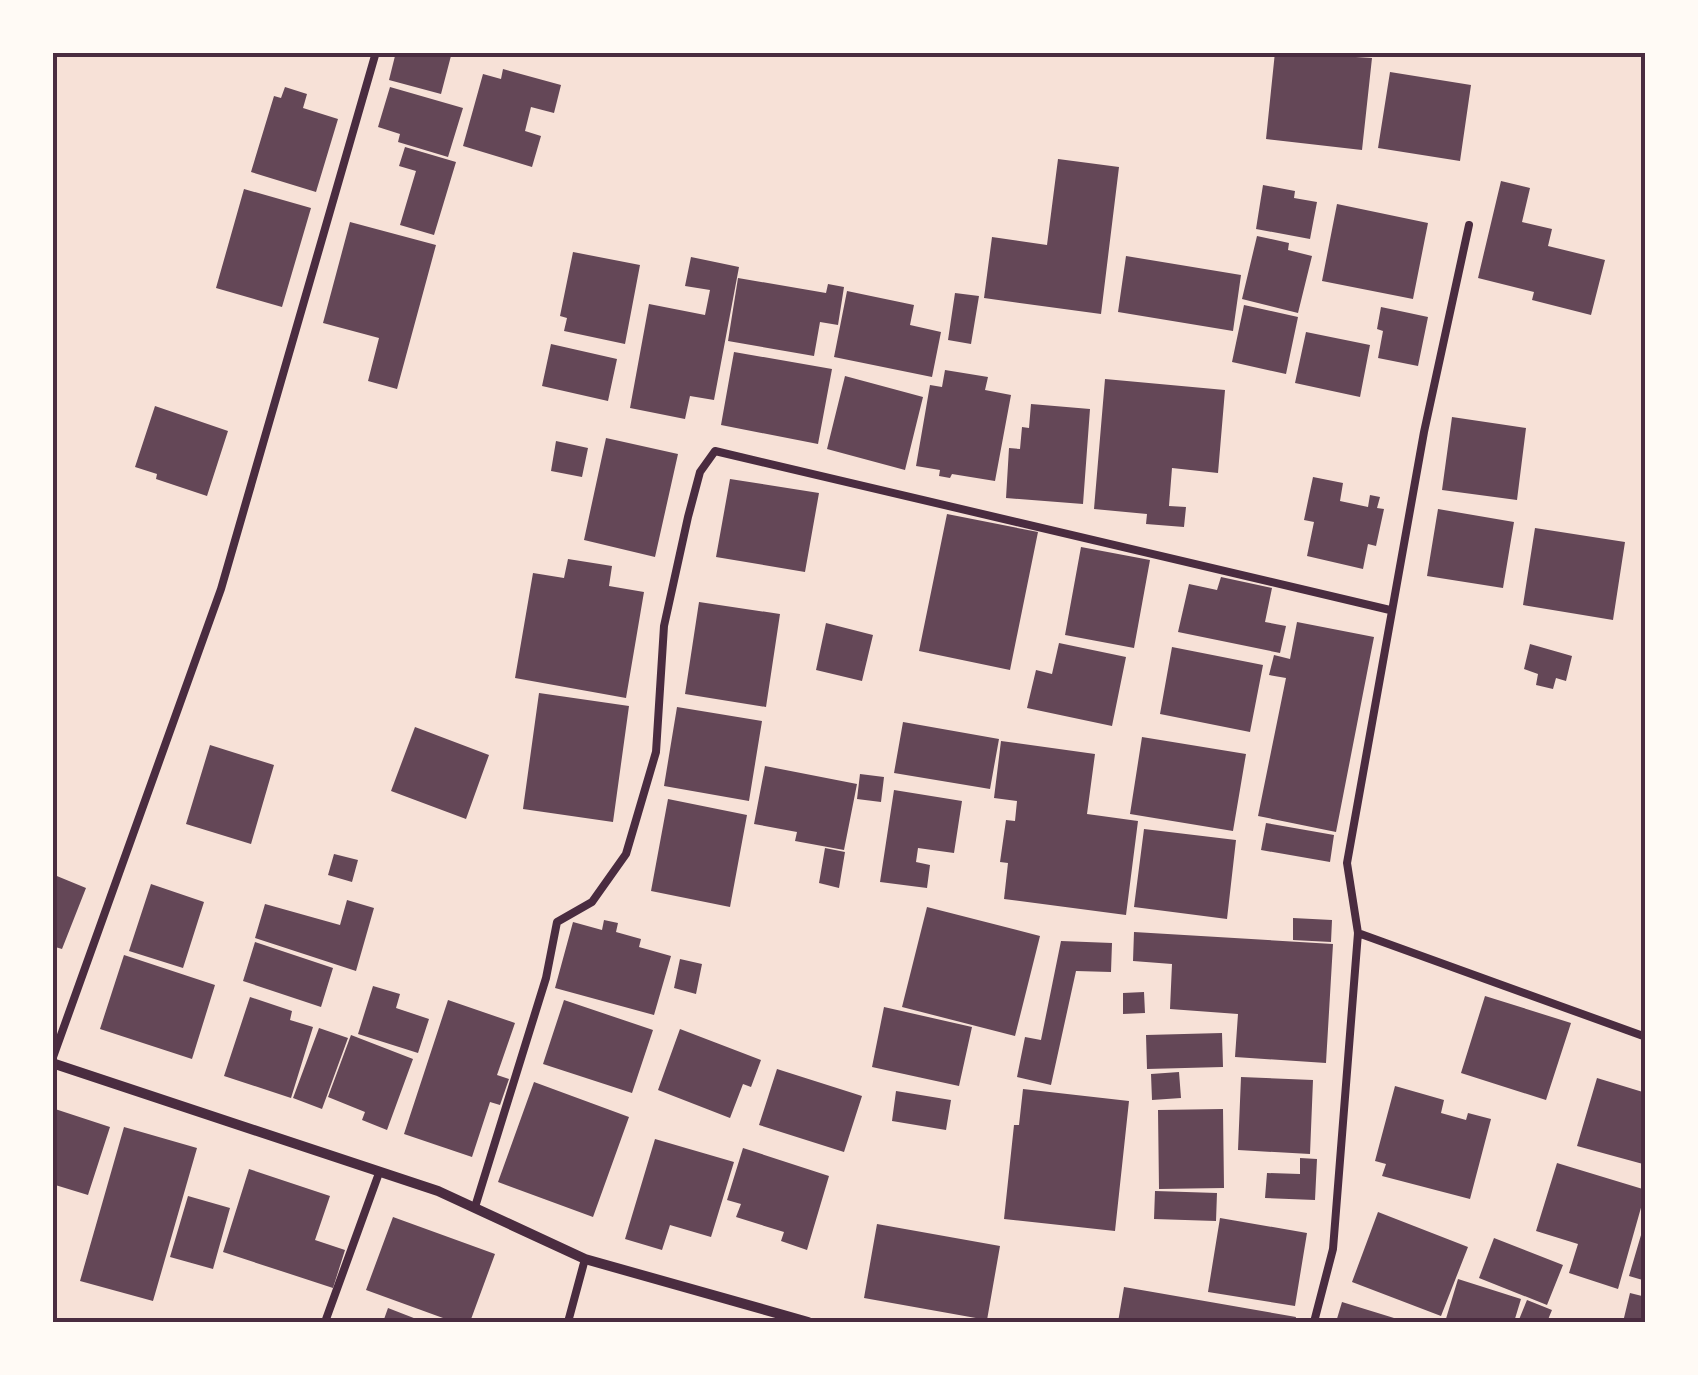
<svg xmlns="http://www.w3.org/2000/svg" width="1698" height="1375" font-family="Figtree,sans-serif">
<rect width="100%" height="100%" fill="#f7e1d7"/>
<path fill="#644757" d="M396 52H452L441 94 389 80Z
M1275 52 1372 58 1362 150 1266 139Z
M503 69 561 85 554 113 531 107 525 131 541 136 532 167 463 146 483 74 501 79Z
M1390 72 1471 85 1460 161 1378 148Z
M285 87 307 94 303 108 338 119 316 192 251 172 274 96 281 98Z
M390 87 463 108 448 157 398 142 400 134 378 127Z
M405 147 456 162 434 235 400 225 416 171 399 166Z
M1058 159 1119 167 1101 314 984 298 992 237 1047 245Z
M1501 181 1530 188 1522 222 1552 229 1548 246 1605 260 1591 315 1532 300 1534 292 1478 278Z
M1263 185 1295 191 1294 198 1317 202 1310 239 1256 229Z
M244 189 311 208 282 307 216 288Z
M1337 204 1428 223 1413 299 1322 281Z
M350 222 436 245 397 389 368 381 379 338 323 323Z
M1257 236 1289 243 1288 250 1312 256 1298 313 1242 299Z
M573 252 640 265 625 344 564 331 567 318 560 316Z
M1126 256 1241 275 1233 331 1118 312Z
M691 257 739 267 714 400 690 396 685 419 630 408 649 304 705 315 710 290 685 286Z
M738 278 826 293 828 284 844 287 838 325 820 322 814 356 728 341Z
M847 291 914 305 910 325 941 332 932 377 834 357Z
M955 293 979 296 971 344 948 340Z
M1244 305 1298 317 1286 374 1232 362Z
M1381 307 1428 317 1418 366 1378 358 1383 331 1377 329Z
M1306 332 1370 345 1360 397 1295 383Z
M551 344 617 359 608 401 542 386Z
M734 352 832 369 818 444 721 425Z
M945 370 988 377 985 390 1011 395 995 481 952 474 950 478 939 476 940 470 916 466 930 385 942 387Z
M845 376 923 397 905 470 827 449Z
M1105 379 1225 390 1218 473 1172 468 1169 506 1186 507 1184 527 1146 524 1147 514 1094 509Z
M1031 404 1090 409 1083 504 1006 498 1009 448 1020 449 1022 427 1029 428Z
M155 406 228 431 207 496 156 479 157 474 135 467Z
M1452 417 1526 428 1517 500 1442 490Z
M606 438 678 454 655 557 584 540Z
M556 441 588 448 582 477 551 471Z
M1313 477 1343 483 1340 501 1368 507 1370 495 1380 497 1377 508 1384 509 1376 546 1368 544 1363 569 1307 556 1314 522 1304 520Z
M730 479 819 493 805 572 716 557Z
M1438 509 1514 522 1503 588 1427 576Z
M947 514 1038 532 1010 670 919 651Z
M1535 528 1625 542 1613 620 1523 605Z
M1081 547 1150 560 1134 648 1065 635Z
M568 559 612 566 609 586 644 592 626 698 515 678 533 573 564 578Z
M1221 577 1272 588 1265 622 1286 626 1280 653 1178 632 1189 584 1217 590Z
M699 602 780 614 766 707 685 694Z
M1297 622 1374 637 1336 832 1258 816 1286 678 1269 675 1274 655 1290 659Z
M826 623 873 635 862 681 816 670Z
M1059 643 1126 657 1112 726 1027 708 1036 670 1052 674Z
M1530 644 1572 656 1566 681 1556 678 1553 689 1536 685 1538 674 1524 669Z
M1172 647 1263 665 1250 732 1160 714Z
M539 693 629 706 613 822 523 809Z
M677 707 762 721 749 801 664 786Z
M903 722 999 739 990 789 894 773Z
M415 727 489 755 466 819 391 791Z
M1142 737 1246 754 1233 831 1130 814Z
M1001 741 1095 754 1087 814 1138 821 1126 915 1004 899 1008 863 1000 862 1006 820 1015 821 1017 801 994 798Z
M210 745 274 765 251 844 186 824Z
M765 766 857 784 844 850 795 841 797 832 754 824Z
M860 774 884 777 881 802 857 799Z
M894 790 962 801 954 853 918 848 916 862 930 865 927 888 880 882Z
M668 799 747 815 730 907 651 891Z
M1266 823 1334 835 1330 862 1261 850Z
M1144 829 1236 840 1227 919 1134 907Z
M825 848 845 852 839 888 819 883Z
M334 854 358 860 352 882 328 875Z
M52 874 86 888 62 949 52 946Z
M151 884 204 902 183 968 129 951Z
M347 900 374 908 356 971 255 938 265 904 340 925Z
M927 907 1040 936 1015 1036 902 1007Z
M1293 918 1332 920 1331 942 1293 940Z
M604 920 618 923 616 932 641 939 639 947 671 956 654 1015 555 988 573 922 602 930Z
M1134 932 1333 944 1326 1063 1235 1057 1238 1014 1170 1009 1172 964 1133 961Z
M1061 941 1112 943 1111 972 1076 971 1051 1085 1017 1077 1025 1037 1041 1040Z
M255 942 333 968 321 1007 243 981Z
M124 955 215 985 192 1059 100 1029Z
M680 959 702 964 696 994 674 988Z
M373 986 400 994 396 1008 429 1019 418 1053 358 1034Z
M1144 992 1145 1013 1123 1014V993Z
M1485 996 1571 1023 1546 1100 1461 1073Z
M250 997 292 1011 290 1020 313 1027 291 1098 224 1076Z
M448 1000 515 1023 497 1075 509 1079 500 1105 490 1102 472 1157 404 1134Z
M564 1000 653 1030 632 1093 543 1064Z
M884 1007 972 1027 959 1086 872 1067Z
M319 1028 348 1038 322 1109 293 1098Z
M680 1029 761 1060 751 1087 743 1084 730 1118 658 1090Z
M1222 1033 1223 1067 1147 1069 1146 1035Z
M351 1035 413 1059 387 1130 362 1120 365 1112 328 1097Z
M777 1069 862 1096 844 1152 759 1125Z
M1179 1072 1181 1098 1152 1100 1151 1074Z
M1241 1077 1313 1080 1310 1154 1238 1150Z
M1597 1078 1646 1093 1643 1164 1577 1146Z
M534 1082 629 1117 593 1217 498 1182Z
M1395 1086 1444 1100 1441 1113 1466 1120 1468 1113 1491 1119 1470 1199 1382 1176 1386 1164 1375 1161Z
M1023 1089 1129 1101 1115 1231 1004 1219 1014 1125H1019Z
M896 1091 951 1100 946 1130 892 1121Z
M52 1108 110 1127 88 1195 52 1184Z
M1223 1109 1224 1188 1159 1189 1158 1110Z
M124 1127 197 1148 153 1301 80 1281Z
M655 1139 734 1162 711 1237 670 1225 662 1250 625 1239Z
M743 1148 829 1176 807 1250 781 1241 784 1232 736 1217 741 1204 727 1200Z
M1300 1158 1317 1159 1315 1200 1265 1198 1267 1173 1300 1174Z
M1557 1163 1646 1190 1618 1289 1569 1273 1578 1244 1536 1231Z
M249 1169 330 1196 315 1240 345 1250 333 1288 223 1252Z
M1155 1191 1217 1193 1216 1221 1154 1219Z
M188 1196 230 1208 213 1269 170 1257Z
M1378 1212 1468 1247 1441 1316 1352 1282Z
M393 1217 495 1254 470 1322H454L366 1290Z
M1220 1218 1307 1233 1295 1306 1208 1292Z
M1646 1218V1281L1629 1276Z
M877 1224 1000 1246 987 1320 864 1298Z
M1494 1238 1563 1265 1547 1305 1479 1278Z
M1458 1279 1521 1299 1514 1322H1445Z
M1124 1287 1296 1317 1295 1322H1118Z
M1630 1293 1646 1297V1322H1623Z
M1527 1300 1552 1310 1547 1322H1518Z
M1342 1302 1407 1322H1336Z
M388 1308 424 1322H383Z"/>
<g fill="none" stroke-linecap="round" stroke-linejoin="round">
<path stroke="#4a2c40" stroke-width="8" d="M1358 933 1646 1037
M52 1060 221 589 376 52
M475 1207 546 978 557 922 592 902 626 854 656 752 664 626 688 517 700 472 715 451 1390 610
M325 1322 379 1173
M568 1322 585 1259
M1314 1322 1333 1249 1358 933 1347 863 1424 432 1469 225"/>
<path stroke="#4a2c40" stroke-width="10" d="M52 1063 438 1191 585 1259 808 1322"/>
</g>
<rect width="1698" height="1375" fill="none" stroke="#fffaf5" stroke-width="110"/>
<rect x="55" y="55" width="1588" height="1265" fill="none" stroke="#4a2c40" stroke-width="4"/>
</svg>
